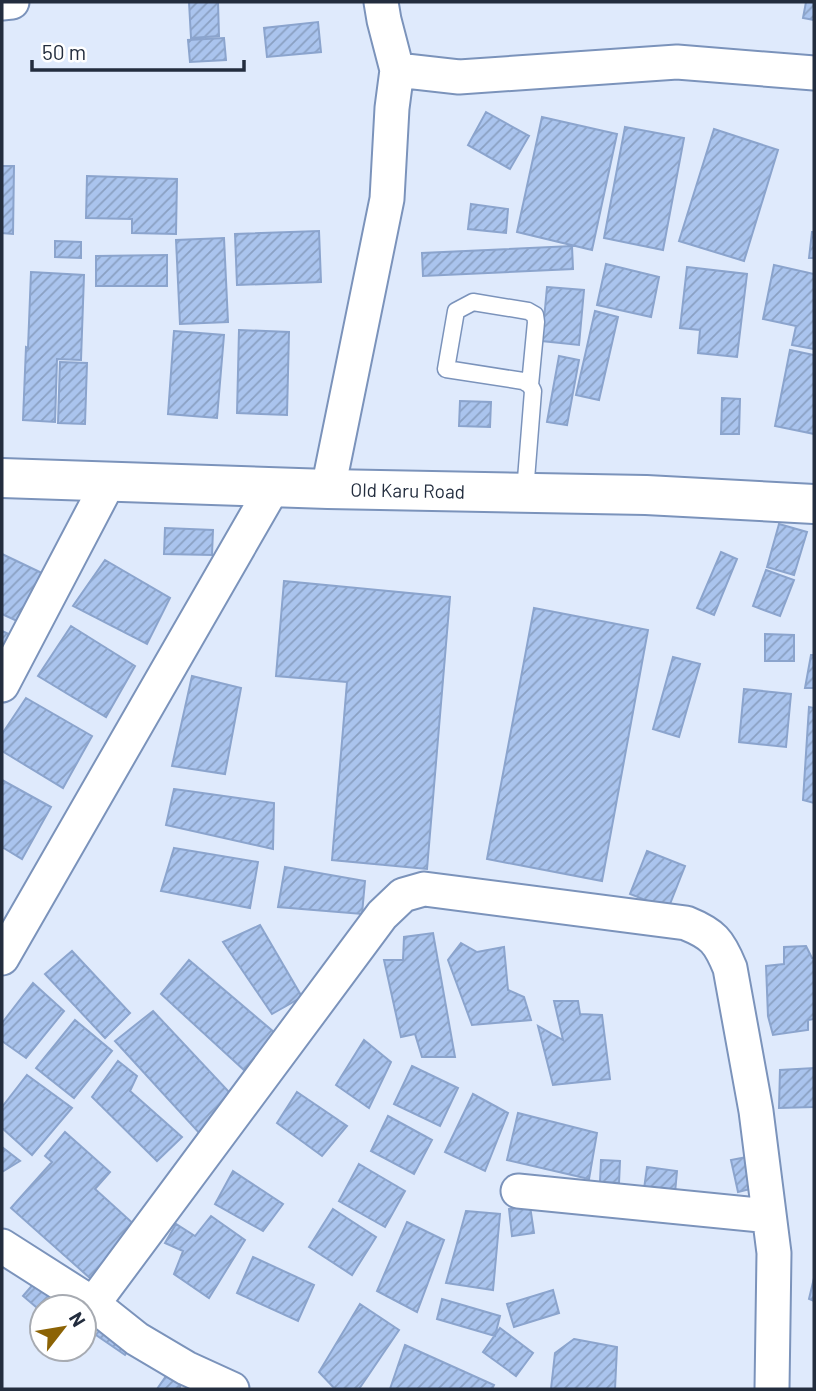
<svg xmlns="http://www.w3.org/2000/svg" width="816" height="1391" font-family="Barlow,sans-serif">
<defs>
<pattern id="building-hatch" width="6" height="6" patternUnits="userSpaceOnUse" patternTransform="scale(1.75)"><rect width="6" height="6" fill="#aac4ee"/><path d="M-1 1l2-2M0 6l6-6M5 7l2-2" fill="none" stroke="#8aa0c2"/></pattern>
</defs>
<rect width="100%" height="100%" fill="#dfeafc"/>
<path fill="url(#building-hatch)" stroke="#8ba4cd" stroke-width="2" d="M189 2H218L219 36 191 38Z
M806 2H814V20L803 18Z
M318 22 321 52 267 57 264 28Z
M224 38 226 60 190 62 188 40Z
M486 112 529 136 510 169 468 145Z
M542 117 617 134 592 250 517 232Z
M625 127 684 138 663 250 604 238Z
M714 129 778 150 744 261 679 241Z
M2 166H14L13 234 2 233Z
M87 176 177 179 176 234 132 233V219L86 218Z
M471 204 508 209 506 233 468 229Z
M319 231 321 282 237 285 235 234Z
M812 232H814V258H809Z
M224 238 228 322 180 324 176 240Z
M55 241 81 242V258L55 257Z
M572 246 573 269 423 276 422 253Z
M167 255V286H96V256Z
M606 264 659 277 651 317 597 305Z
M774 265 814 274V349L792 345 796 326 763 319Z
M687 267 747 274 737 357 698 353 700 330 680 328Z
M31 272 84 275 81 360 57 359 55 422 23 420 26 347 28 348Z
M547 287 584 290 579 345 542 341Z
M595 311 618 317 599 400 576 395Z
M239 330 289 332 287 415 237 413Z
M174 331 224 335 217 418 168 414Z
M790 350 814 355V434L775 426Z
M559 356 579 360 567 425 547 422Z
M60 362 87 363 85 424 58 423Z
M722 398 740 399 739 434H721Z
M460 401 491 402 490 427 459 426Z
M779 524 807 532 794 575 767 567Z
M165 528 213 530 212 555 164 554Z
M721 552 737 559 714 615 697 608Z
M2 554 44 574 17 621 2 614Z
M105 560 170 598 147 644 73 606Z
M766 570 794 580 780 616 753 606Z
M284 581 450 597 427 869 332 860 347 682 276 676Z
M534 608 648 630 602 881 487 859Z
M71 626 135 666 106 717 38 676Z
M2 631 11 635 2 656Z
M765 634 794 635V661H765Z
M811 655H814V688H805Z
M673 657 700 664 679 737 653 729Z
M192 676 241 688 225 774 172 766Z
M744 689 791 694 786 747 739 742Z
M26 698 92 736 63 788 2 751V734Z
M809 707 814 708V803L803 800Z
M2 780 51 807 22 859 2 847Z
M174 789 274 803 273 849 166 825Z
M174 848 258 862 250 908 161 891Z
M647 851 685 866 668 909 630 894Z
M285 867 365 881 362 914 278 907Z
M260 925 302 997 272 1014 223 942Z
M433 933 455 1057H422L415 1034 401 1037 384 960H403L404 937Z
M461 943 477 952 504 947 508 990 524 997 531 1020 472 1025 448 960Z
M806 946 812 958H814V1019L808 1020V1030L773 1035 768 1016 766 966 784 964V947Z
M72 951 130 1013 105 1038 45 974Z
M189 960 275 1033 245 1071 161 994Z
M33 983 64 1011 26 1058 2 1041V1023Z
M554 1001H578L580 1014 602 1015 610 1079 553 1085 538 1026 563 1040Z
M153 1011 230 1093 201 1135 115 1041Z
M75 1020 112 1051 74 1098 36 1068Z
M364 1040 391 1062 369 1108 336 1085Z
M118 1061 137 1076 130 1091 182 1137 157 1161 92 1097Z
M412 1066 458 1088 440 1126 394 1104Z
M814 1068V1107L779 1108 780 1070Z
M27 1075 72 1108 32 1155 2 1128V1107Z
M297 1092 347 1126 322 1156 277 1123Z
M473 1094 508 1113 485 1171 445 1152Z
M518 1113 597 1133 589 1179 507 1160Z
M388 1116 432 1140 414 1174 371 1151Z
M65 1132 110 1172 95 1189 137 1227 91 1279 11 1208 52 1162 45 1156Z
M2 1147 20 1161 2 1172Z
M747 1157 754 1188 738 1192 731 1160Z
M601 1160 620 1161 619 1183 600 1182Z
M359 1164 405 1191 385 1227 339 1201Z
M647 1167 677 1171 675 1193 644 1189Z
M233 1171 283 1204 263 1231 215 1204Z
M530 1206 534 1233 512 1236 509 1209Z
M333 1209 376 1237 352 1275 309 1247Z
M466 1211 500 1214 493 1290 446 1283Z
M211 1216 245 1240 209 1298 174 1274 183 1251 165 1243 176 1224 195 1236Z
M407 1222 444 1240 417 1312 377 1291Z
M253 1257 314 1285 298 1321 237 1293Z
M814 1278V1301L809 1299Z
M36 1281 60 1302 56 1307H42V1312L23 1296Z
M553 1290 559 1313 514 1327 507 1304Z
M442 1299 500 1316 495 1336 437 1319Z
M360 1304 399 1330 359 1389H335L319 1372Z
M107 1320 136 1340 125 1355 96 1335Z
M500 1328 533 1353 516 1376 483 1352Z
M574 1339 617 1347 615 1389H551L555 1353Z
M405 1345 494 1385 492 1389H390Z
M166 1376 181 1385 179 1389H157Z"/>
<g fill="none" stroke-linecap="round" stroke-linejoin="round">
<defs>
<path id="lane" d="M525 492 533 391 530 385 536 322 535 315 528 311 473 302 456 311 446 369 523 381 530 385"/>
<path id="street" d="M2 3 12 2
M397 70 459 77 677 62 814 73
M328 489 387 199 392 108 397 70 384 20 381 2
M2 685 109 481
M2 958 273 487
M518 1191 769 1216
M2 1246 93 1304 137 1339 186 1368 232 1389
M93 1304 382 915 403 895 424 889 686 923C713 934 719 941 730 968L756 1111 774 1253 772 1389"/>
<g id="primary">
<path id="s1" d="M2 478 328 489 646 495 814 504"/>
</g>
</defs>
<use href="#lane" stroke="#7b93bb" stroke-width="19"/>
<use href="#street" stroke="#7b93bb" stroke-width="37"/>
<use href="#primary" stroke="#7b93bb" stroke-width="42"/>
<use href="#lane" stroke="#fff" stroke-width="16"/>
<use href="#street" stroke="#fff" stroke-width="33"/>
<use href="#primary" stroke="#fff" stroke-width="38"/>
</g>
<g text-anchor="middle" stroke-width="5" stroke-linejoin="round" paint-order="stroke">
<g font-size="19" fill="#232d3e" stroke="#fff">
<text dy="7" stroke="none"><textPath href="#s1" startOffset="406">Old Karu Road</textPath></text>
</g>
</g>
<rect width="816" height="1391" fill="none" stroke="#232d3e" stroke-width="7"/>
<g transform="translate(63 1328) rotate(59)"><circle r="33" fill="#ffffff" stroke="#a7abb2" stroke-width="2"/>
<path d="M0-5L12 26L0 18L-12 26Z" fill="#8c6305"/>
<text y="-10" font-size="19" font-weight="bold" text-anchor="middle" fill="#232d3e">N</text>
</g>
<path d="M32 60v10h212v-10" fill="none" stroke="#232d3e" stroke-width="3.5"/>
<text x="42" y="60" font-size="21" fill="#232d3e" stroke="#ffffff" stroke-width="5" paint-order="stroke">50 m</text>
</svg>
